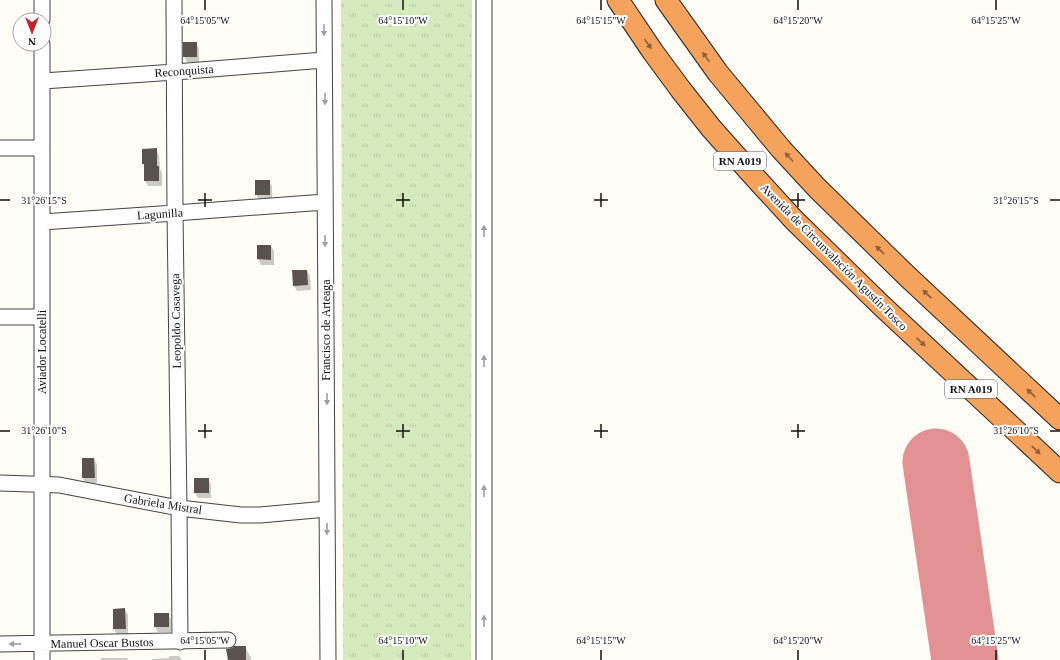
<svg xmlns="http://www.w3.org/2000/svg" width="1060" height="660" font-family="Georgia,serif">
<defs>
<pattern id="grass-tufts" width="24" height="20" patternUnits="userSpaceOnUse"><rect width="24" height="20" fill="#d5ebbd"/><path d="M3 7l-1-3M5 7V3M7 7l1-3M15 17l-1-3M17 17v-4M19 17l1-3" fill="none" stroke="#b6c8a1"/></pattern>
</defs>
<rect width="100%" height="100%" fill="#fffdf5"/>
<path fill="url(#grass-tufts)" d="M341 0H472L471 660H343Z"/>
<path fill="#0003" d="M196 43 199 48V62H187L184 56Z
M156 149 159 155 160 169 162 173V186H148L145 181V166L143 163Z
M269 181 272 186V200H259L256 194Z
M258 246H271L274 251V265H261L258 259Z
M307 271 310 276 311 290 297 291 294 285Z
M83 459H94L97 464V483L86 484 83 478Z
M208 479 211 485V498H198L195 493Z
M124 609 128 615V634L117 635 114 629V610Z
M168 614 171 619V632H158L155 627Z
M245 647 251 658V660H229Z
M169 656H179L182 660H152V659L169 658Z
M101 658H127L128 660H101Z"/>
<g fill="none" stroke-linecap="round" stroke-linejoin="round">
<path stroke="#e29292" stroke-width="67" d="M936 462 965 660"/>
</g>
<path fill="#5a524d" d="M183 42H197V57H183Z
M157 148V166H159V181H144V164H142V149Z
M255 180H270V195H255Z
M257 245H271V260L257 259Z
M292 270H307L308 285 293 286Z
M82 458H94L95 478H82Z
M194 478H209V493H194Z
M125 608 126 629H113V609Z
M154 613H169V627H154Z
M234 646H246V660H228L226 649 232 648Z"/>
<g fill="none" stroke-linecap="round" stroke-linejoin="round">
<defs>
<path id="minor" d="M42 0V20
M174 0 175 213 179 508 180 642
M324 0 328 660
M43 81 175 72 324 60
M0 148H42
M42 222 175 213 325 202
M0 317H42
M0 483 59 485 179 508 241 515H260L327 509
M0 644 228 640
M42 660V44
M484 660V0"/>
<path id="highway" d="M618 0 653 52 681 90 711 128 751 173 794 220 882 306 1060 472
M666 0 718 73 781 149 817 188 908 277 1060 419"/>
</defs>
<use href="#minor" stroke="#444" stroke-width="17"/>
<use href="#highway" stroke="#222" stroke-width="23"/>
<use href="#minor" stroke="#fff" stroke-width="15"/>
<use href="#highway" stroke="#f5a25d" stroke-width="21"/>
</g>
<defs><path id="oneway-solid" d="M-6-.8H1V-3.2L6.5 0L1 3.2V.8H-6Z"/></defs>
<g fill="#a0a0a0">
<use href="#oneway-solid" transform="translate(324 30) rotate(90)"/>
<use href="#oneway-solid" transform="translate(325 99) rotate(90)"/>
<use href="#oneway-solid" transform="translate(484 231) rotate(-90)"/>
<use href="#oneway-solid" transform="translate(325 241) rotate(90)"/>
<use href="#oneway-solid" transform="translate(484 361) rotate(-90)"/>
<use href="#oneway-solid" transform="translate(327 399) rotate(90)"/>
<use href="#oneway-solid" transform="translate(484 491) rotate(-90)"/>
<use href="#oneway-solid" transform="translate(327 529) rotate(90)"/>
<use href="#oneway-solid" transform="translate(484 621) rotate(-90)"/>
<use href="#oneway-solid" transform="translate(15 644) rotate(179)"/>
</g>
<g fill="#8e613b">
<use href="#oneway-solid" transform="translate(648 44) rotate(55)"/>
<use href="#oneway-solid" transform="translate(706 57) rotate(-126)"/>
<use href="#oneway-solid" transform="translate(789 157) rotate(-132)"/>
<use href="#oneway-solid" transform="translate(880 250) rotate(-136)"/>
<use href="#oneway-solid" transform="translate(927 294) rotate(-137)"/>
<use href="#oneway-solid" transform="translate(921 342) rotate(43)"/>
<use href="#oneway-solid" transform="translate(1031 393) rotate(-137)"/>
<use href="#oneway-solid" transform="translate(1036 450) rotate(43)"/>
</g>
<path fill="none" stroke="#111" stroke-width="1.5" d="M205 0V10M403 0V10M601 0V10M798 0V10M996 0V10M205 193V207M403 193V207M601 193V207M798 193V207M0 200H10M198 200H212M396 200H410M594 200H608M791 200H805M1050 200H1060M205 424V438M403 424V438M601 424V438M798 424V438M0 431H10M198 431H212M396 431H410M594 431H608M791 431H805M1050 431H1060M205 650V660M403 650V660M601 650V660M798 650V660M996 650V660"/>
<g text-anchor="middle" stroke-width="4" stroke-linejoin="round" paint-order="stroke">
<g fill="#fff" stroke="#585858" stroke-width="1">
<rect x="714" y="152" width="52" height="18" rx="3"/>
<rect x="945" y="380" width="52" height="18" rx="3"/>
</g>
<g font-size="11" font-weight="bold" fill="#111">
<text x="740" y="165">RN A019</text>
<text x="971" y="393">RN A019</text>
</g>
<g font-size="12" fill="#111" stroke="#fff">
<text transform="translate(184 71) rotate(-4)" y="4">Reconquista</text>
<text transform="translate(160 214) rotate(-4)" y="4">Lagunilla</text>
<text transform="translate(834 257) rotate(45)" y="4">Avenida de Circunvalación Agustín Tosco</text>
<text transform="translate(176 321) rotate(-91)" y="4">Leopoldo Casavega</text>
<text transform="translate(326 330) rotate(-90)" y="4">Francisco de Arteaga</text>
<text transform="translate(42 352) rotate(-90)" y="4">Aviador Locatelli</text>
<text transform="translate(163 504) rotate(9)" y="4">Gabriela Mistral</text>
<text transform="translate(102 643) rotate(-1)" y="4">Manuel Oscar Bustos</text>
</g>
</g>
<g font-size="10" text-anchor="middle" fill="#111" stroke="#fff" stroke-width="4" stroke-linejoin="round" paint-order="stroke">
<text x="205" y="24">64°15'05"W</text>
<text x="403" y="24">64°15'10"W</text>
<text x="601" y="24">64°15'15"W</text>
<text x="798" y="24">64°15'20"W</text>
<text x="996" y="24">64°15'25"W</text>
<text x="1016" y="204">31°26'15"S</text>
<text x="44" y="204">31°26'15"S</text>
<text x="1016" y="434">31°26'10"S</text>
<text x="44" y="434">31°26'10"S</text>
<text x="205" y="644">64°15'05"W</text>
<text x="403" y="644">64°15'10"W</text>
<text x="601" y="644">64°15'15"W</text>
<text x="798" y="644">64°15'20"W</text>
<text x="996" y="644">64°15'25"W</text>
</g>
<g transform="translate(32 32) rotate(180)"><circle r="19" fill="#ffffff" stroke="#a0a0a0"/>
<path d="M0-3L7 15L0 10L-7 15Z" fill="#c4262e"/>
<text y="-6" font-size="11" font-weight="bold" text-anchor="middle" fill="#111111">N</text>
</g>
</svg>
